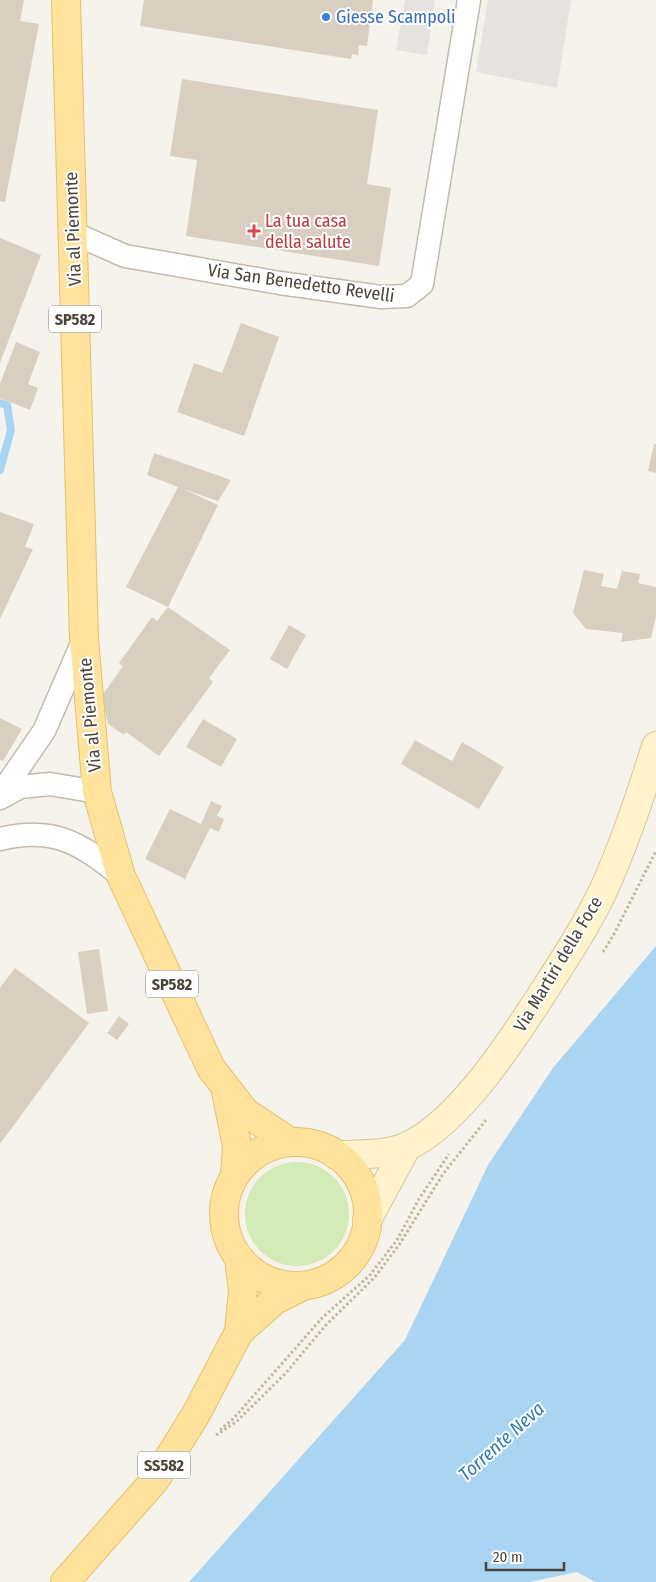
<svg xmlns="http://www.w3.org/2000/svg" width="656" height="1582" font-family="'Fira Sans Condensed',sans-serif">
<rect width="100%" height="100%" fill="#f6f3ec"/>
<path fill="#d2eab5" d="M245 1214a52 52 0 1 1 104 0a52 52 0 1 1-104 0Z"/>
<path fill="#e5e3e0" d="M405 0H435L427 55 396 50Z
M488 0H571L557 88 476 72Z"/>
<path fill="#a9d4f2" d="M656 946V1582H595L577 1572 529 1582H189L405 1340 488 1165 553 1068Z"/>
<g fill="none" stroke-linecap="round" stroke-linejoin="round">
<path stroke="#a9d4f2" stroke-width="8" d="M0 403 7 405 11 430 0 470"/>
</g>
<path fill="#d8cfc1" d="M0 0H24L20 21 39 24 5 202 0 201Z
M144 0H373L367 46 359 45 358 55 352 54 351 59 140 26Z
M182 79 378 110 367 184 391 188 379 266 186 236 197 160 170 156Z
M0 238 41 255 0 363Z
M241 323 279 337 244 436 177 412 194 363 222 373Z
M16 342 40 352 28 384 38 388 30 410 0 398V384Z
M654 444H656V473L648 471Z
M154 453 231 480 218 501 183 489 218 505 168 607 126 587 178 487 147 475Z
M0 512 34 524 25 547 33 549 0 619Z
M584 570 604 574 601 586 617 589 622 571 640 574 638 583 656 587V616L651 638 621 642 623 633 586 629 573 613Z
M168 607 230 650 209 678 213 682 159 756 126 732 124 735 108 724 102 696 123 666 119 663 152 617 157 621Z
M289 625 306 635 287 669 270 659Z
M0 718 22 729 3 761 0 760Z
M203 719 237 739 221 767 186 747Z
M415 740 452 761 462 742 504 767 479 809 401 764Z
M211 801 222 806 217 816 224 819 219 832 210 828 185 879 145 859 170 809 201 824Z
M99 949 108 1011 87 1014 78 952Z
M15 968 89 1023 0 1144V988Z
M119 1016 129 1024 117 1040 107 1033Z"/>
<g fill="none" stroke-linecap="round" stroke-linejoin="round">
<defs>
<path id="street" d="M73 233 125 256 280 283 381 297 407 296 422 284 469 0
M0 795 44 731 84 639
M0 798 20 787 50 784 97 792
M0 839C54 826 80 843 121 876"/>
<path id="secondary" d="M336 1155C359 1154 386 1156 408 1146 460 1121 511 1042 542 994 564 960 587 925 604 889 625 842 641 795 656 746
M367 1220 407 1146"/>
<path id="primary" d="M66 0 84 639 97 792 121 876 211 1068 245 1112 290 1142
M226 1091 237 1146 235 1175
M224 1214a72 72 0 1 1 144 0a72 72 0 1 1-144 0Z
M239 1258 243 1290 239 1332
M65 1582 155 1480 195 1416 239 1332 275 1300 303 1286"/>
</defs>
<use href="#street" stroke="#c2bbae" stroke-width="25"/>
<use href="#secondary" stroke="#d6c79b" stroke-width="30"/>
<use href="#primary" stroke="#e6c16a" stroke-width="30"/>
<path stroke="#c4b79f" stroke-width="3" stroke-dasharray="2.5 2.5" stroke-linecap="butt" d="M603 952 613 936 656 851
M220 1430 234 1418 322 1318 370 1275 397 1240 419 1199 449 1154
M216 1435 236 1422 285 1374 326 1325 374 1278 399 1245 443 1174 486 1120"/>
<use href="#street" stroke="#fff" stroke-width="22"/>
<use href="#secondary" stroke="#fff3cd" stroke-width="28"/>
<use href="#primary" stroke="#ffe39c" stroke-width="28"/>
</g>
<circle fill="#3f7fe0" stroke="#fff" stroke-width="2" cx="326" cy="17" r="5"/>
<path fill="#e0444e" stroke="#fff" stroke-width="2" d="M251.5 223.5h5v5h5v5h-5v5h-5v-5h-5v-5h5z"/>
<g text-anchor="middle" stroke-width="4" stroke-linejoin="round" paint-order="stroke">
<g fill="#fff" stroke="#817c74" stroke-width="1">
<rect x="49" y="305.5" width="52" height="27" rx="4"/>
<rect x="146" y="970.5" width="52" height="27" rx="4"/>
<rect x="138" y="1451.5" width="52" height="27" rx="4"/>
</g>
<g font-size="16" font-weight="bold" fill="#4b4439">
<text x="75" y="325">SP582</text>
<text x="172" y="990">SP582</text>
<text x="164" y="1471">SS582</text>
</g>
<g font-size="18" fill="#366cbe" stroke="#fff" text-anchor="start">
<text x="336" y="23">Giesse Scampoli</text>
</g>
<g font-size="18" fill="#be3a42" stroke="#fff" text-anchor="start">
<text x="265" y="227">La tua casa<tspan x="265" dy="21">della salute</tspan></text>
</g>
<g font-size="18" fill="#4b4439" stroke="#fff">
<text transform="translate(73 229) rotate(-92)" y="6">Via al Piemonte</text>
<text transform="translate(301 283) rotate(8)" y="6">Via San Benedetto Revelli</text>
<text transform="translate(90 715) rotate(-95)" y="6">Via al Piemonte</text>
<text transform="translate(558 964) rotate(-59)" y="6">Via Martiri della Foce</text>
</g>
<g font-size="19" font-style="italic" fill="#2e7ab2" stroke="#fff">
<text transform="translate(501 1441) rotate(-42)" y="7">Torrente Neva</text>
</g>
</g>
<path d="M486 1562v8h78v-8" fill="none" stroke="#4b4439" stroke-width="2.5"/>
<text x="493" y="1562" font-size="15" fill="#4b4439" stroke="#ffffff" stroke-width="4" paint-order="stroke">20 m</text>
</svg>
